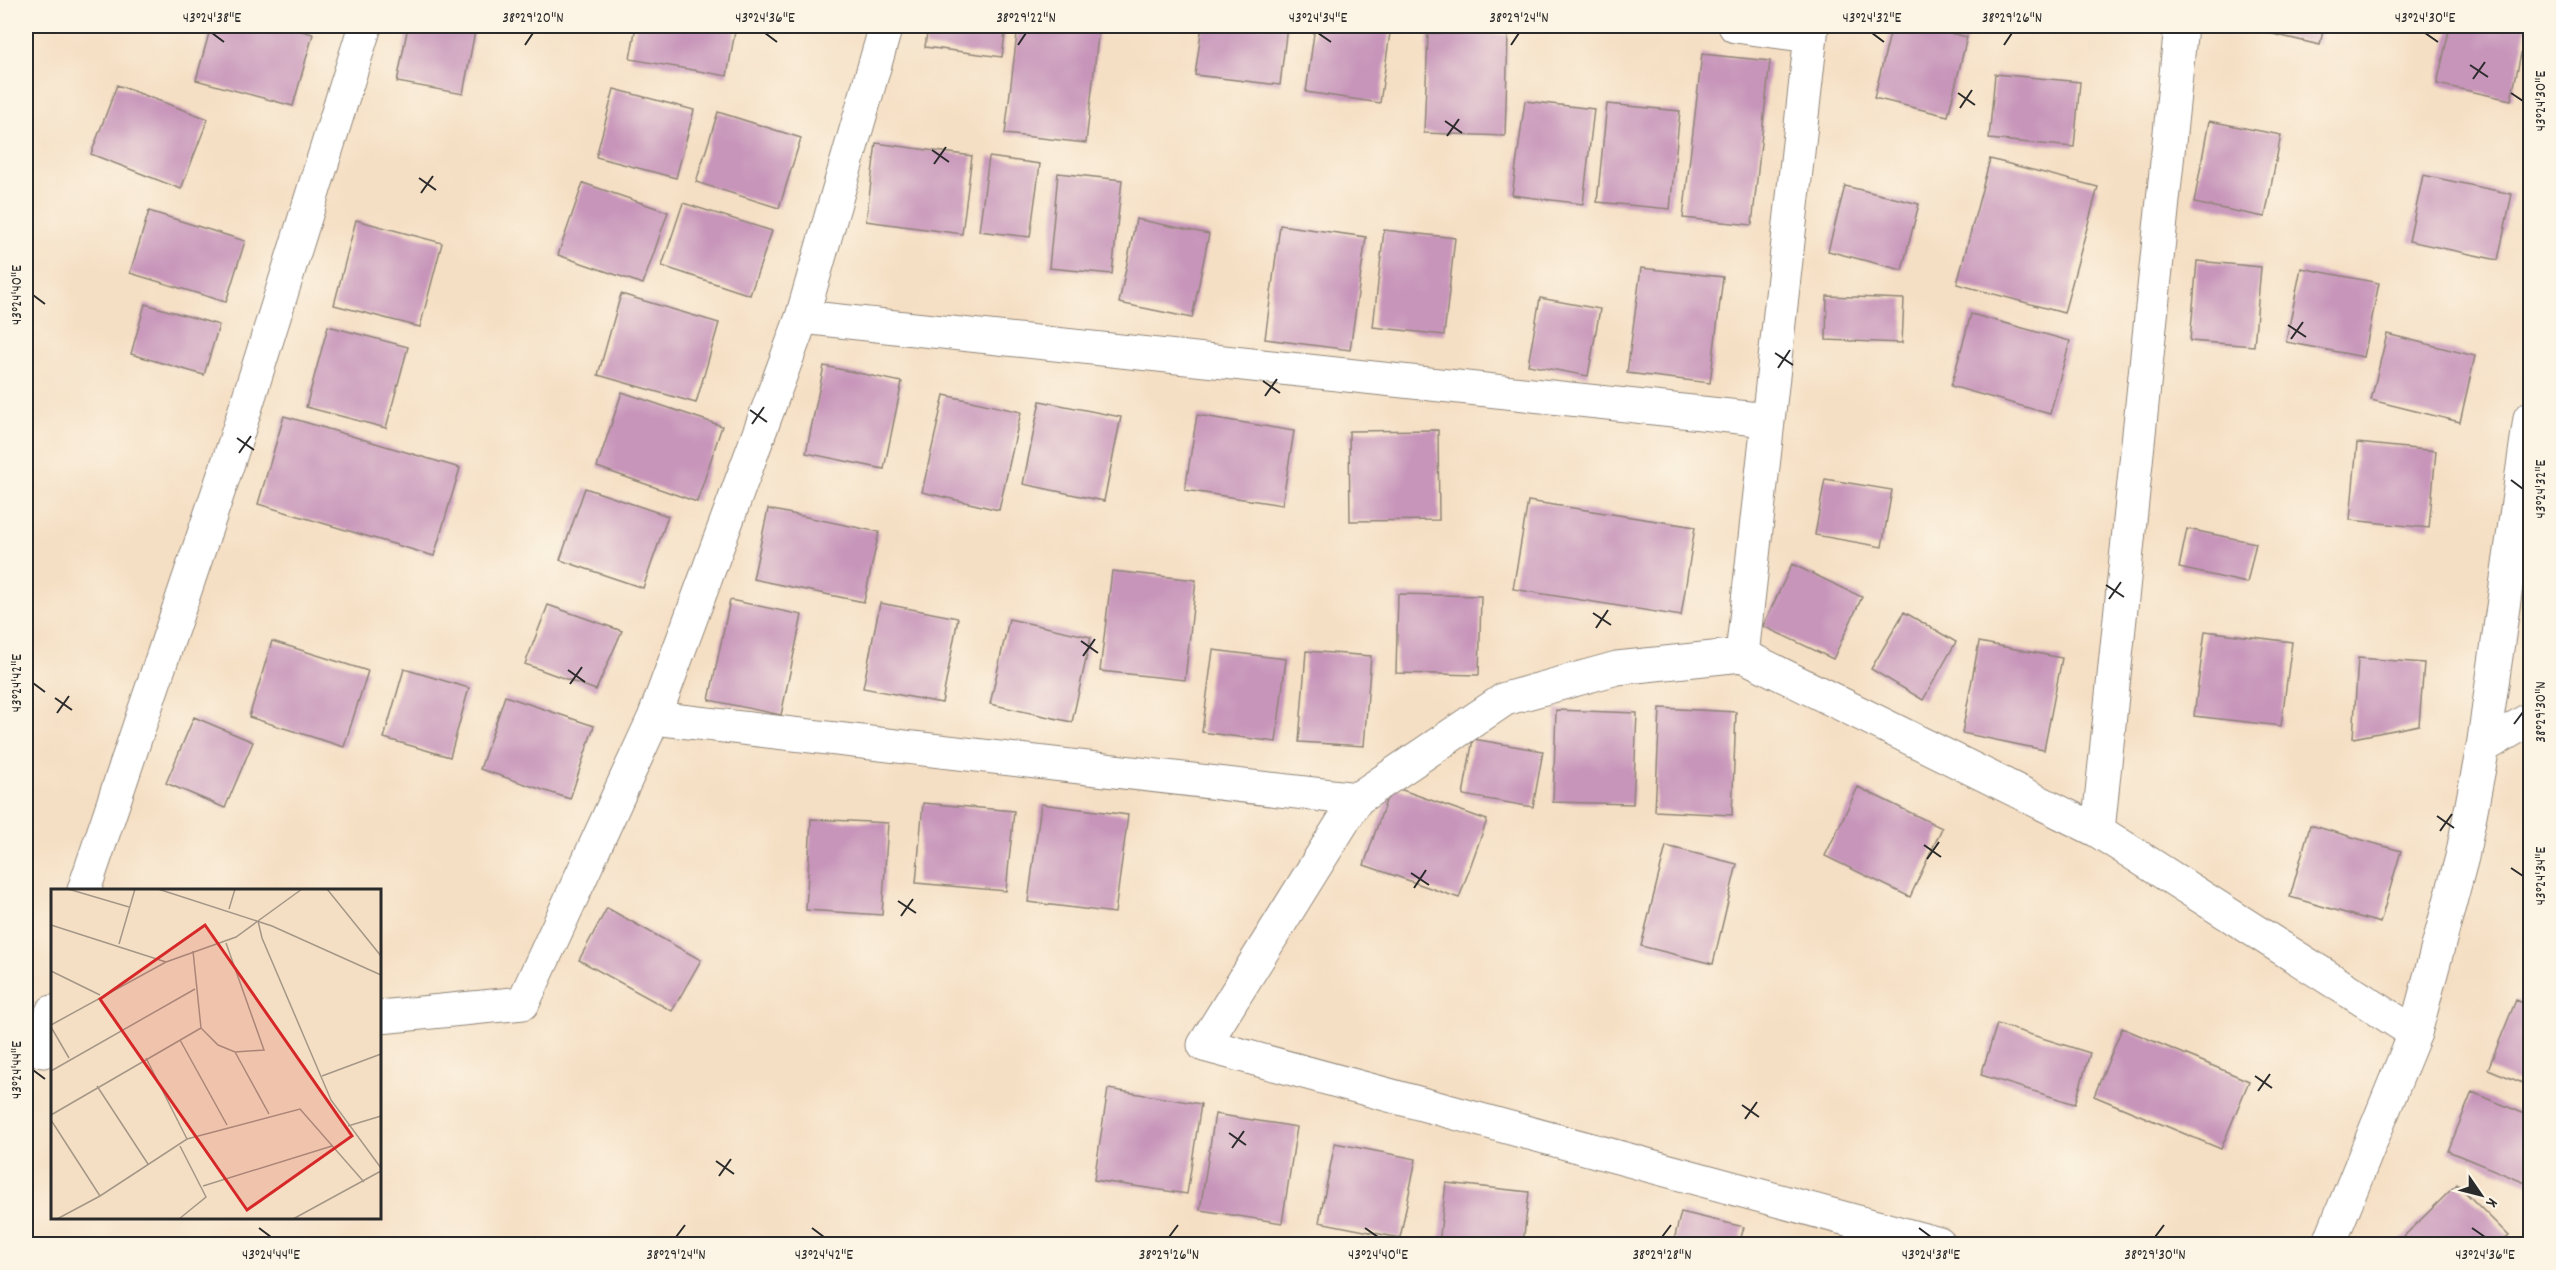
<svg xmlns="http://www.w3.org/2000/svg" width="2556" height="1270" font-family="Dekko,sans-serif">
<rect width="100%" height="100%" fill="#fcf5e5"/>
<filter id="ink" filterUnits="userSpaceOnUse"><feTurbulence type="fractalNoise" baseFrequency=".0167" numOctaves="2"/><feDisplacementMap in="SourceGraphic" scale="12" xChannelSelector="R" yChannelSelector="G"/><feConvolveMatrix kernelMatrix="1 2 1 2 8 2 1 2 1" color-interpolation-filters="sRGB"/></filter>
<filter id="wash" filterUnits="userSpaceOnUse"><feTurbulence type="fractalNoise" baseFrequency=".008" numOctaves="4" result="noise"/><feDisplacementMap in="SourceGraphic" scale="24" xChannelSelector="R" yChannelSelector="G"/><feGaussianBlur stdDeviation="1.35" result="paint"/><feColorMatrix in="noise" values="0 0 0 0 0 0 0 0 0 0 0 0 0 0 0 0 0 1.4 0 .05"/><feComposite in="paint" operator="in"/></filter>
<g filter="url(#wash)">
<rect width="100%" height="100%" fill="#f5dfc4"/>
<g id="blocks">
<path fill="#c795ba" d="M211 26H282L313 34 293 106 196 80Z
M408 26H476L463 94 397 82Z
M636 26H736L727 76 630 59Z
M928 26H1006L1002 57 925 47Z
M1018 26 1099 27 1086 143 1005 134Z
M1202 26H1287L1280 85 1195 75Z
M1315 26H1391L1380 103 1306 92Z
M1892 26H1920L1967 37 1948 116 1874 98Z
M2239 26H2324L2320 45Z
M2450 26H2527L2511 100 2437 84Z
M1428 33 1508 35 1505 136 1424 133Z
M1702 54 1770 61 1752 225 1683 218Z
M1995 74 2080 82 2074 147 1989 139Z
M117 85 208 119 181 189 91 154Z
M614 89 694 110 676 178 596 157Z
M1525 101 1594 109 1583 204 1512 195Z
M1607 104 1680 111 1670 209 1597 202Z
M718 112 801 138 779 208 696 182Z
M2209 121 2281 135 2265 217 2194 203Z
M876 143 972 156 962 234 866 221Z
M989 157 1040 164 1030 237 979 231Z
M1990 159 2098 187 2064 313 1957 284Z
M1058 173 1122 180 1112 274 1049 268Z
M2423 175 2512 194 2498 260 2409 241Z
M583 183 668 212 643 284 558 255Z
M1845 186 1919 204 1902 270 1828 251Z
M683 203 772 231 750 295 662 266Z
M149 211 245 241 226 302 130 273Z
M1136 219 1209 234 1192 318 1119 303Z
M356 220 442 243 420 327 334 305Z
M1280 225 1366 237 1350 350 1265 339Z
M1384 230 1455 238 1444 335 1373 327Z
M2197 261 2261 267 2254 346 2190 341Z
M1641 268 1723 277 1710 383 1627 373Z
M2301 268 2379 283 2364 357 2286 342Z
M621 294 719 323 696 403 598 375Z
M1827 296 1904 299 1902 343 1826 340Z
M1540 298 1600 309 1588 376 1528 365Z
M145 304 219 325 204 375 131 354Z
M1971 314 2070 341 2050 414 1951 386Z
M328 326 408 347 386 428 306 407Z
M2387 334 2475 356 2460 422 2371 400Z
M824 366 902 382 884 469 806 453Z
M622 392 722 426 697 502 597 467Z
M944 395 1021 412 999 510 922 492Z
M1040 401 1121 417 1104 501 1023 484Z
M1197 415 1294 431 1282 505 1185 490Z
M284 416 460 468 434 556 258 504Z
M1438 430 1439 520 1350 521 1349 431Z
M2357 443 2436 451 2429 528 2350 520Z
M1825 479 1892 490 1882 547 1815 535Z
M585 488 668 516 643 588 560 560Z
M1528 501 1695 527 1681 616 1513 589Z
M768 509 879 532 864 602 753 579Z
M2187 529 2256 543 2247 583 2179 568Z
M1792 564 1862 597 1833 659 1763 626Z
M1112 571 1196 580 1185 680 1100 671Z
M1398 594 1481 596 1479 675 1396 673Z
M730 600 802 615 781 715 709 700Z
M880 603 958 618 942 703 863 688Z
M548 605 622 631 596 690 525 664Z
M1904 612 1956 642 1923 700 1871 669Z
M1009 619 1091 637 1072 722 990 704Z
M2205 631 2292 642 2281 726 2194 716Z
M272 641 368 671 344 747 249 717Z
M1979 642 2062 658 2044 750 1962 733Z
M1213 650 1286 659 1276 742 1202 732Z
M1306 651 1371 656 1364 746 1299 742Z
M2358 658 2424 663 2419 725 2353 738Z
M404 669 469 688 450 757 384 738Z
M505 696 594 726 570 799 480 769Z
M1660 708 1736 712 1732 815 1655 811Z
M1556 710 1637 713 1633 804 1553 802Z
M194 717 253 742 225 808 166 783Z
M1473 739 1543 751 1533 807 1463 795Z
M1391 786 1487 820 1459 898 1364 865Z
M1858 787 1942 828 1910 897 1825 856Z
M923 803 1014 811 1006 891 916 883Z
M1041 804 1128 815 1115 913 1028 902Z
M811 819 888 823 882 915 806 910Z
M2310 825 2401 851 2380 923 2290 897Z
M1666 846 1737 864 1713 964 1641 946Z
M607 908 701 960 672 1011 579 960Z
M2516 1000 2530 1006V1086L2488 1069Z
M1997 1024 2090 1053 2075 1104 1981 1075Z
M2122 1028 2249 1081 2221 1149 2094 1096Z
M1108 1089 1201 1104 1187 1194 1094 1180Z
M2472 1092 2530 1116V1185L2448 1151Z
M1215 1114 1297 1127 1282 1223 1200 1210Z
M1335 1143 1416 1159 1400 1238 1319 1222Z
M1446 1183 1529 1192 1523 1244H1439Z
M2457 1184 2509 1236 2500 1244H2396Z
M1681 1212 1744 1227 1739 1244H1673Z"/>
</g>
</g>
<g filter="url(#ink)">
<use href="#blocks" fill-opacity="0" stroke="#908578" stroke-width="1.5"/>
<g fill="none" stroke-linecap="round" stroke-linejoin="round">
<defs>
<path id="street" d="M1735 26 1811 36
M802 317 1767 420
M1742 655 1812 26
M654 718 1357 799
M2483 747 2530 719
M2098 831 2181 26
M84 890 233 448 365 26
M380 1017 523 1003 654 718 802 317 886 26
M43 1051 52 1012
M1939 1244 1204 1045 1357 799 1505 699 1617 668 1742 655 2098 831 2415 1033"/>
<path id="secondary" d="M2329 1244 2415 1033 2462 857 2483 747 2530 418"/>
</defs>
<use href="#street" stroke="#908578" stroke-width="35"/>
<use href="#secondary" stroke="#908578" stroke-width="35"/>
<use href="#street" stroke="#fff" stroke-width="33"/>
<use href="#secondary" stroke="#fff" stroke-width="33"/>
</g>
</g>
<path fill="none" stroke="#2b2b2b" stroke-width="2" d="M212 33 224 42M765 33 777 42M1318 33 1331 42M1872 33 1884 42M2425 33 2438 42M525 45 533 33M1018 45 1026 33M1511 45 1519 33M2004 45 2012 33M2470 65 2488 77M2473 79 2485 62M1958 93 1975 105M2511 93 2523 101M1960 108 1972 90M1445 121 1462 133M1447 136 1459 119M932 150 949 162M934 164 946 147M419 178 436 190M421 193 433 176M33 295 45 304M2288 325 2306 337M2291 339 2303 322M1775 353 1793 365M1778 368 1790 350M1263 381 1280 393M1265 396 1277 379M750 410 767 422M752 424 764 407M237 438 254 450M239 453 251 436M2511 480 2523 489M2106 585 2124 597M2109 599 2121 582M1593 613 1611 625M1596 628 1608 610M1081 641 1098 653M1083 656 1095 639M568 670 585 682M33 683 45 692M570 684 582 667M55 698 72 710M57 713 69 696M2514 724 2523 712M2437 816 2454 828M2440 831 2452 814M1924 845 1941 857M1927 859 1939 842M2511 868 2523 876M1411 873 1429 885M1414 888 1426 870M898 901 916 913M901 916 913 899M33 1070 45 1079M2255 1076 2272 1088M2258 1091 2270 1074M1742 1105 1759 1117M1745 1119 1757 1102M1229 1133 1246 1145M1232 1148 1244 1131M716 1161 734 1174M719 1176 731 1159M259 1228 271 1237M812 1228 824 1237M1365 1228 1378 1237M1919 1228 1931 1237M2472 1228 2485 1237M676 1237 685 1225M1169 1237 1178 1225M1662 1237 1671 1225M2155 1237 2164 1225"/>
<g transform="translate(51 889)">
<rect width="330" height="330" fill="#f5dfc4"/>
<path fill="none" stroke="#a49787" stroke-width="1.5" d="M17 0 78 18M107 0 221 37 330 86M276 0 330 67M178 20 184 0M207 32 211 49 280 211 330 279M0 36 115 73M68 55 84 0M142 62 150 139 167 156 184 163 213 161 175 54M0 82 49 106M0 136 115 73 185 48 251 0M0 138 18 169M129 151 176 236M184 163 218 225M95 169 136 250M0 182 144 100M271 187 330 165M46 197 97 275M0 226 150 139M0 231 49 307M297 237 330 227M152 297 281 257M6 330 49 307 136 250 249 220 313 293M128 330 155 308 129 257M242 330 330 282"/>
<path fill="#d62828" fill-opacity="0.15" stroke="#d62828" stroke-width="3" d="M154 36 301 247 196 321 49 110Z"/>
<rect width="330" height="330" fill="none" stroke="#2b2b2b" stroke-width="3"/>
</g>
<rect width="2556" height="1270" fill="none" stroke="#fcf5e5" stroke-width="66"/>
<g transform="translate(2481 1195) rotate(125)" stroke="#fcf5e5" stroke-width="4.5" paint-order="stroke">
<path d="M0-4.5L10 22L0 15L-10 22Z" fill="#2b2b2b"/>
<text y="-9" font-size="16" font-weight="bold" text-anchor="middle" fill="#2b2b2b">K</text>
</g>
<rect x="33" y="33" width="2490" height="1204" fill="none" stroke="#2b2b2b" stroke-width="2"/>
<g font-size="15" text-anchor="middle" fill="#2b2b2b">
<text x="212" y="22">43°24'38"E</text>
<text x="533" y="22">38°29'20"N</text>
<text x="765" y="22">43°24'36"E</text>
<text x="1026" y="22">38°29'22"N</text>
<text x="1318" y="22">43°24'34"E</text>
<text x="1519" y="22">38°29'24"N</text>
<text x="1872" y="22">43°24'32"E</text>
<text x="2012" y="22">38°29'26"N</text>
<text x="2425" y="22">43°24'30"E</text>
<text transform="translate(2540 101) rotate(-90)" y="5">43°24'30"E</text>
<text transform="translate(16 295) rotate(-90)" y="5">43°24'40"E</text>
<text transform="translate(2540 489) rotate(-90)" y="5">43°24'32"E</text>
<text transform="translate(16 683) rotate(-90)" y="5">43°24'42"E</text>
<text transform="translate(2540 712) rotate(-90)" y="5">38°29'30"N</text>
<text transform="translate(2540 876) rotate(-90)" y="5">43°24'34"E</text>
<text transform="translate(16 1070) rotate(-90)" y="5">43°24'44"E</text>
<text x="271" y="1259">43°24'44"E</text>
<text x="676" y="1259">38°29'24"N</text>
<text x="824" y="1259">43°24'42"E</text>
<text x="1169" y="1259">38°29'26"N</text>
<text x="1378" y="1259">43°24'40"E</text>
<text x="1662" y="1259">38°29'28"N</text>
<text x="1931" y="1259">43°24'38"E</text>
<text x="2155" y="1259">38°29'30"N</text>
<text x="2485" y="1259">43°24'36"E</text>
</g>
</svg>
